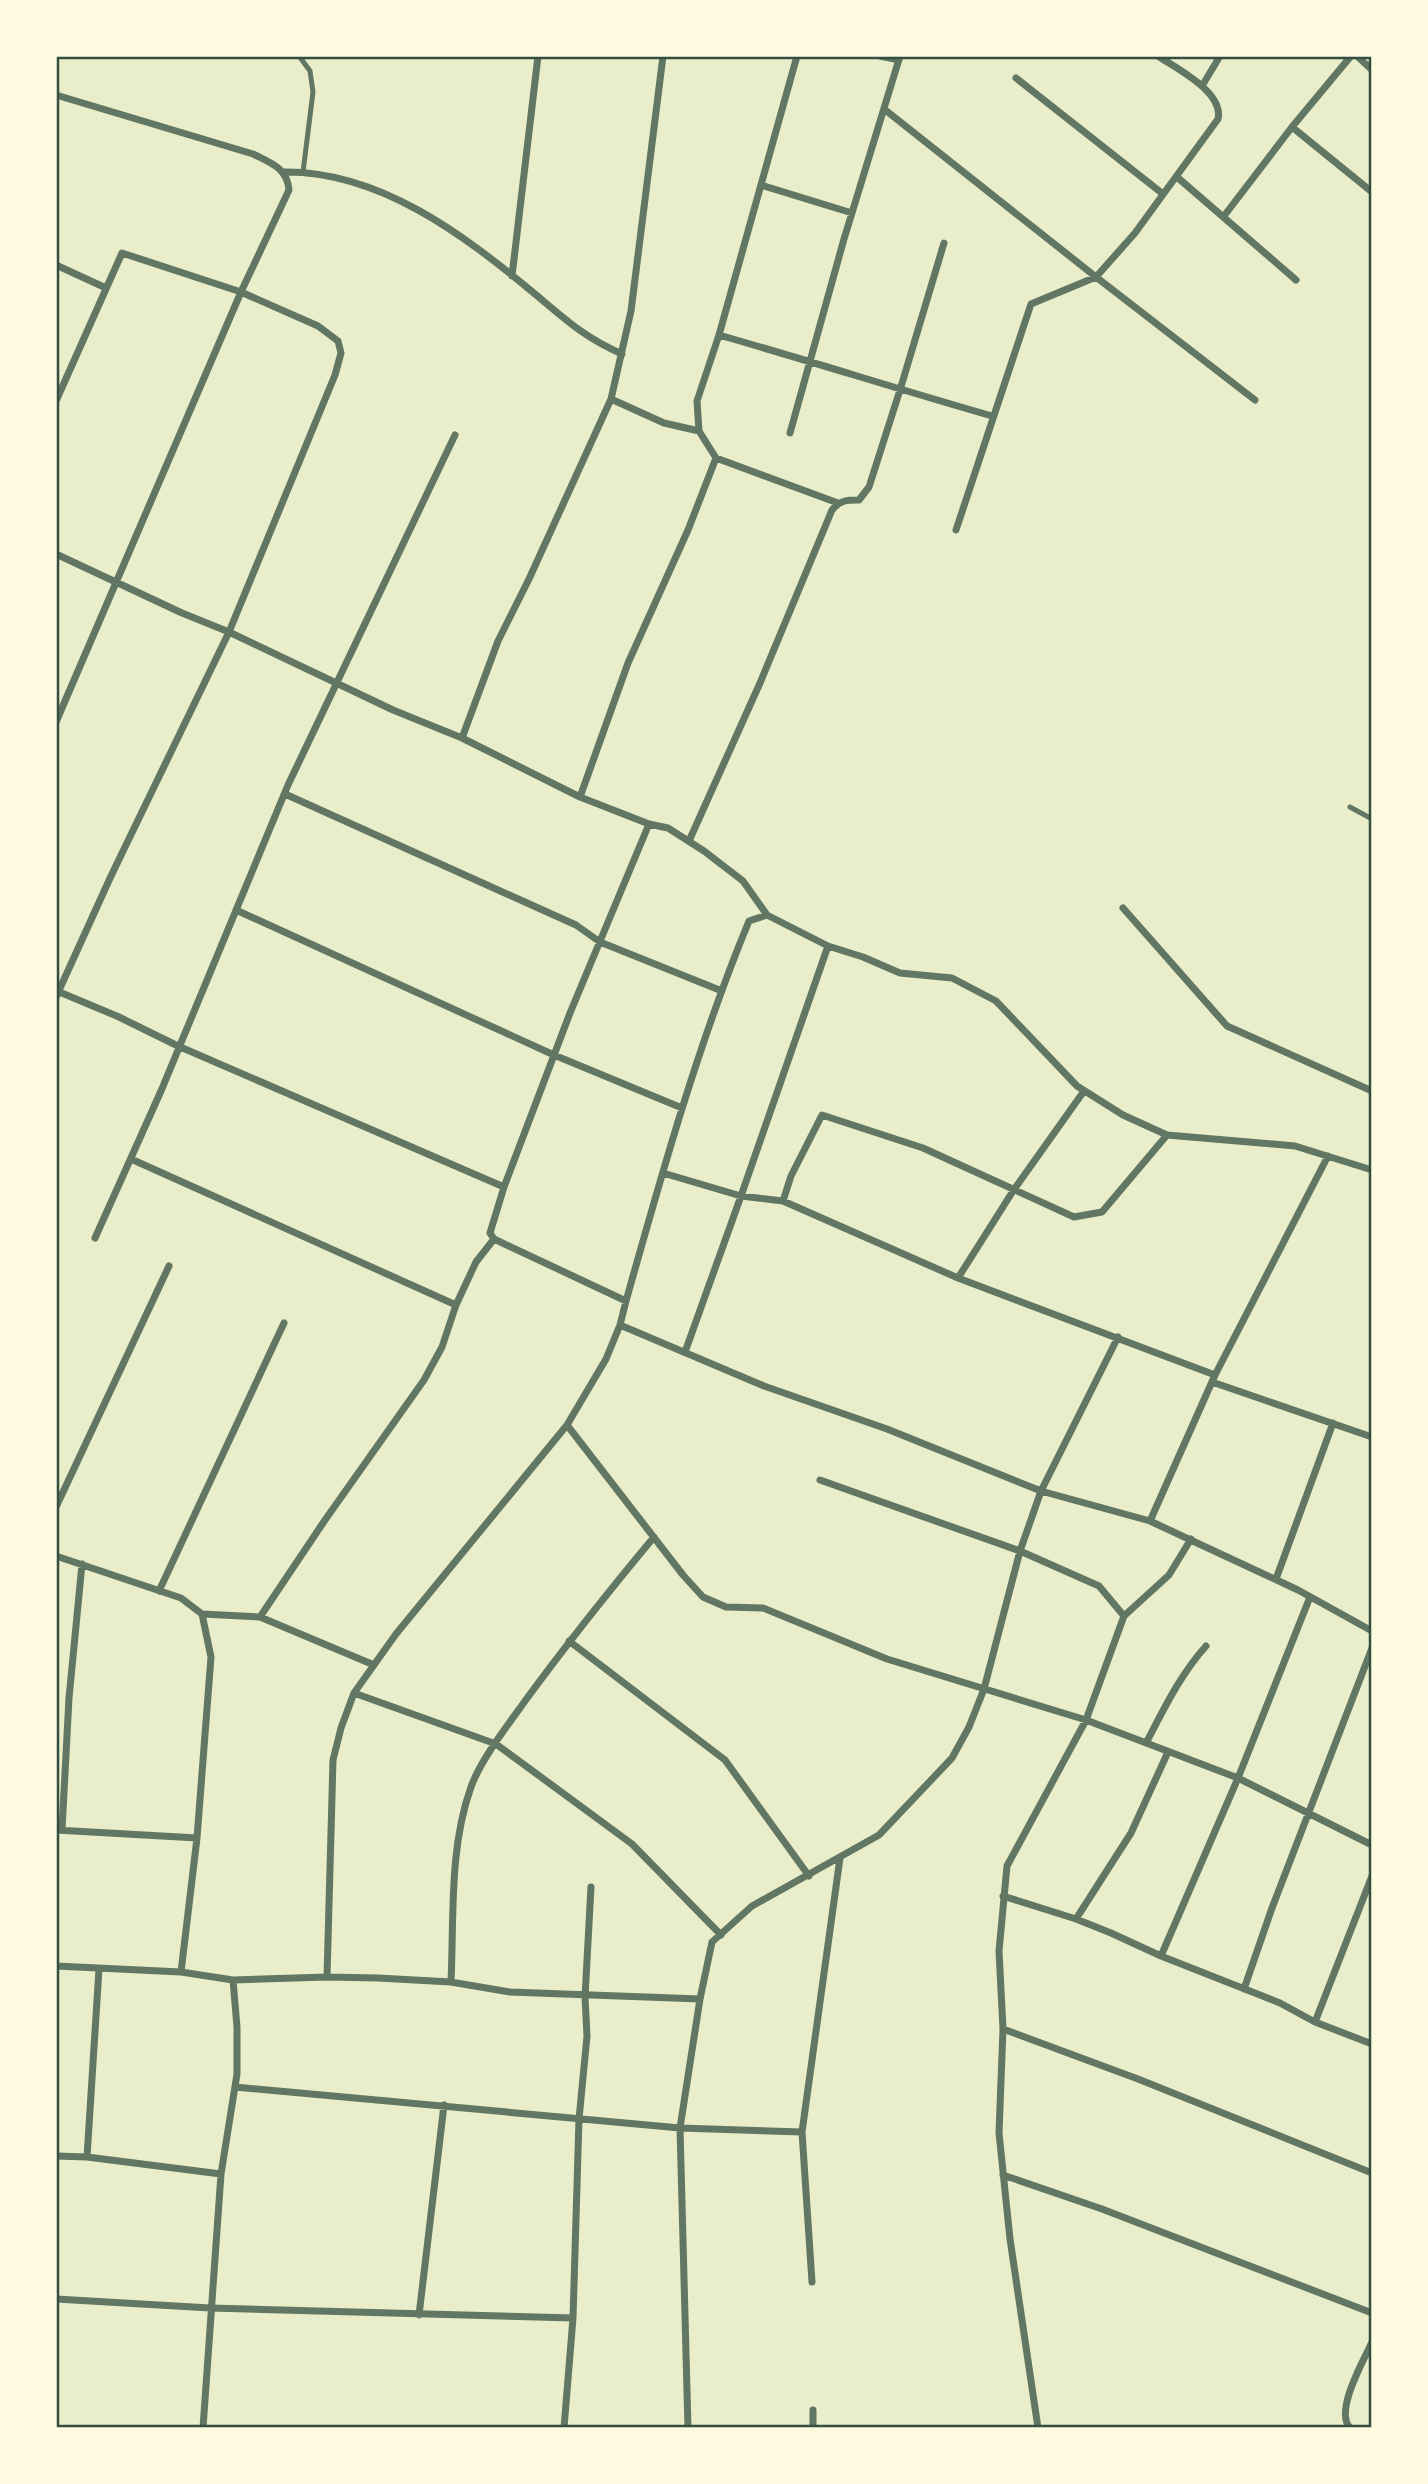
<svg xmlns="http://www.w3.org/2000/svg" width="1428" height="2484" font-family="'Space Grotesk',sans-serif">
<rect width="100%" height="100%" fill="#e9edc9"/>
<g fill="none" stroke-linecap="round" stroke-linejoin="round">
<path stroke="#617663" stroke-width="5" d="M299 56 310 71 313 92 303 172
M1350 807 1372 819"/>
<path stroke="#617663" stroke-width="7" d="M797 56 719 335C810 361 901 390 992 416
M880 56 899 60
M1357 56 1372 70
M1016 78 1163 194
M1202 86 1220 56
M56 95 253 154C271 163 287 168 289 190L241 292 56 722
M884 109 1096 277 1255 400
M1292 127 1372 192
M282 172C379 170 464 235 535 294 566 320 585 338 622 354
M1177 177 1296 280
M761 185 852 213
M1224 216 1292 127 1351 56
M56 265 106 288
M512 276 538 56
M611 399 664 423 699 431
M56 401 122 253 241 292 318 326 338 341 341 353 335 375 229 632 111 876 56 997
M790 433 844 239 900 56
M716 458 838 503
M956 530 1031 304 1096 277 1135 233 1218 119C1224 92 1177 69 1158 56
M56 554 182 613 229 632 393 710 462 738 580 797 649 824 668 828 704 851 743 881 767 915 828 946 863 957 900 973 952 978 996 1001 1077 1086 1123 1115 1167 1135 1295 1146 1372 1170
M462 738 498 641 529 579 611 399 631 311 663 56
M285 794 576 925 600 942 722 991
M580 797 628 663 688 530 716 458 699 431 697 401 719 335
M689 841 760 683 832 510C840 500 847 500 859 500L869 487 900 390 944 243
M1123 908 1227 1026 1372 1091
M236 910 554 1055 682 1108
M57 991 119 1017 178 1046 504 1187 490 1233 494 1239 626 1301C662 1173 698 1044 749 921L767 915
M131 1159 456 1305
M663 1173 741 1196 783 1201 958 1278 1215 1375
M504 1187 570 1013 649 824
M783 1201 791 1176 822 1115 923 1148 1074 1217 1102 1212 1167 1135
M95 1238 161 1091 288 785 455 435
M958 1278 1013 1191 1084 1091
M620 1325 764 1386 887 1429 1041 1491 1150 1521 1298 1590 1372 1631
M685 1352 741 1196 828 946
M1212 1382 1372 1437
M567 1425 683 1575 703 1597 726 1607 763 1608 887 1659 1086 1720 1238 1778 1372 1845
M820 1480 1020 1551 1099 1586 1124 1616
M56 1507 169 1266
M1150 1521 1215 1375 1328 1156
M56 1556 181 1598 202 1614 211 1657 197 1838 181 1972
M1276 1579 1333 1423
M159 1591 284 1323
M202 1614 260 1617 374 1665
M260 1617 325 1520 424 1380 442 1347 456 1305 476 1262 494 1239
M569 1641 725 1760 809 1876
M354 1693 496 1744 632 1844 721 1935
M1146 1743C1164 1709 1180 1675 1206 1646
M56 1830 197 1838
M62 1830 69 1698 82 1564
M1003 1896 1076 1919 1111 1933 1161 1956 1280 2003 1315 2022 1372 2044
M1076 1919 1131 1833 1168 1752
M1161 1956 1238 1778 1310 1597
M56 1966 181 1972 233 1980
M327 1977 333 1760 341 1728 354 1693 396 1634 567 1425 606 1359 620 1325 626 1301
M451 1982C454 1918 449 1848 471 1787 481 1759 508 1725 525 1701 566 1645 609 1591 654 1537
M1244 1989 1272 1908 1372 1648
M1315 2022 1372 1876
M1003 2029 1138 2079 1372 2173
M235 2087 680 2128 802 2132
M56 2156 87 2157 221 2174
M87 2157 99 1969
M1003 2175 1102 2209 1372 2313
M812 2282 802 2132 840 1858
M56 2299 210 2308 573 2318
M419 2315 444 2105
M813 2410V2428
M203 2428 221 2174 237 2074V2027L233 1980 327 1977 378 1978 451 1982 510 1992 700 1999
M564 2428 573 2318 579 2119 587 2036 585 1997 591 1887
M688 2428 680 2128 700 1999 712 1942 752 1906 879 1835 952 1758 969 1727 984 1689 1020 1551 1041 1491 1118 1337
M1038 2428 1010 2239 999 2133 1003 2029 999 1951 1007 1866 1086 1720 1124 1616 1169 1575 1191 1539
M1350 2428C1334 2411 1364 2360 1372 2342"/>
</g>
<rect width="1428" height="2484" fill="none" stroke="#fefae0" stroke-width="116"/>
<rect x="58" y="58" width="1312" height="2368" fill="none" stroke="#344e41" stroke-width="2.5"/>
</svg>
